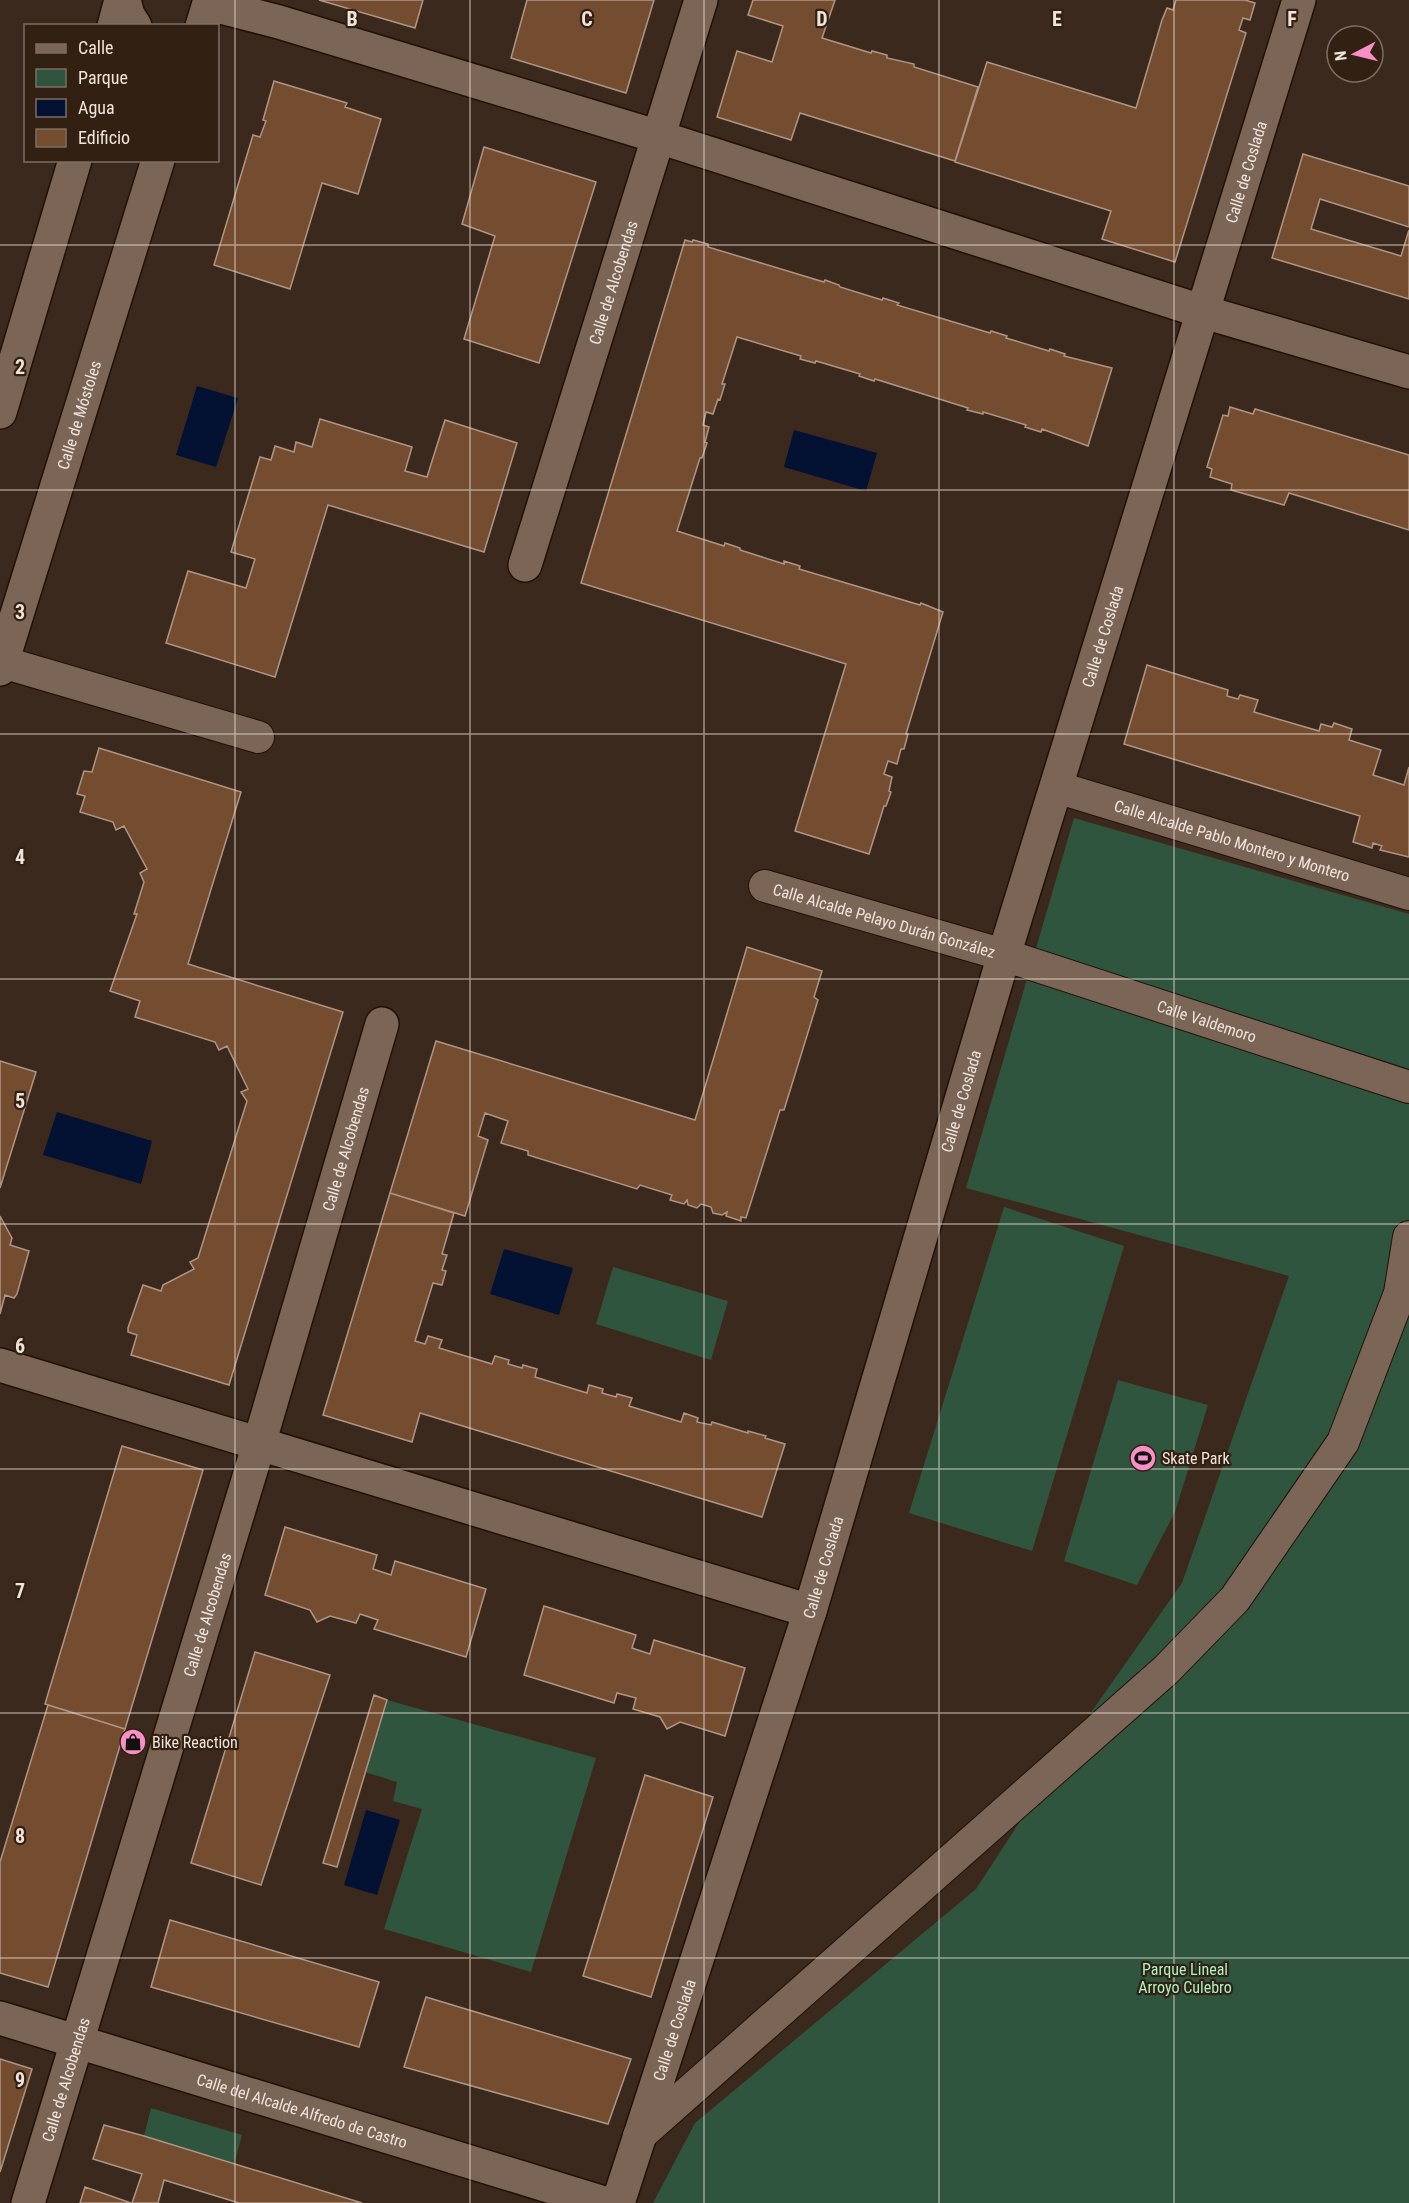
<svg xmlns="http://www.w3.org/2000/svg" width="1409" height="2203" font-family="'Roboto Condensed',sans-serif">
<rect width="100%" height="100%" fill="#3c291d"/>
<path fill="#2f553e" d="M1074 818 1409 914V2203H653L695 2123 976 1889 1092 1711 1182 1583 1289 1276 966 1188Z
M1004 1207 1124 1246 1032 1551 909 1513Z
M613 1267 728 1301 711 1360 596 1324Z
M1118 1380 1208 1405 1175 1512 1137 1585 1064 1561Z
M387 1700 596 1758 531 1972 384 1929 422 1809 393 1801 397 1782 365 1772Z
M151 2108 242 2135 234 2164 144 2136Z"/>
<path fill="#031132" d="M197 386 238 398 216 467 176 455Z
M794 430 877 453 866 491 784 467Z
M57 1112 152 1141 141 1184 43 1155Z
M504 1249 573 1268 559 1315 490 1294Z
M366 1810 400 1820 377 1895 344 1885Z"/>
<path fill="#744c2f" stroke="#ae9687" stroke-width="1.5" d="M319 0H423L415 28Z
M527 0H654L626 93 511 58Z
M753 0H835L822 38 871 53 872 51 887 55V58L914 64V67L978 87 955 161 800 113 791 140 717 117 737 51 772 62 783 26 748 15Z
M1176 0H1245L1255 3 1250 20 1243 18 1239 30 1246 33 1175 262 1102 239 1111 211 955 162 987 62 1136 108 1162 20 1167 8 1173 10Z
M274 81 347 103 345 107 381 119 358 194 322 183 290 289 214 265 253 135 260 137 266 121 263 120Z
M484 147 596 182 539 363 464 339 495 236 462 224Z
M1303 154 1409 186V227L1320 199 1311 229 1401 256 1409 230V299L1272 258Z
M685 240 692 242 693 240 708 244V247L824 282 825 280 839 285 840 287 882 300 883 298 899 303 897 305 990 333 991 331 1007 336 1006 338 1049 351 1050 349 1065 354 1064 356 1112 368 1088 446 1042 429 1041 432 1025 427 1026 425 983 412V414L967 410 968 408 875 379 874 381 859 376 860 374 816 361 815 363 800 359 801 356 737 337 722 384H725L720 400 718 399 713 414 706 412 703 425 709 427 705 442 707 443 702 458H700L677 531 724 546 725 543 740 548V550L784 564V561L800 566 799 569 920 605 921 603 943 612 906 734H908L904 749H901L897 764 888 761 884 774 892 777 889 791 891 792 886 806H884L869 854 795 831 846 664 581 583Z
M1230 407 1253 414 1255 409 1409 455V530L1289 493 1284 505 1231 490 1232 484 1210 477 1212 469 1207 467 1223 415 1228 416Z
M320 419 412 447 405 471 427 477 445 420 517 443 484 552 328 505 275 677 166 643 188 571 246 588 255 559 231 552 260 457 271 460 275 446 294 452 296 442 312 447Z
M1147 665 1228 690 1227 696 1238 699 1240 695 1258 700 1254 712 1319 731 1321 724 1332 727 1334 723 1352 729 1349 740 1381 750 1373 775 1404 785 1409 767V857L1380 850 1382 846 1373 843 1372 848 1353 842 1360 816 1124 744Z
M99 748 241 792 188 964 343 1012 229 1385 131 1355 137 1335 128 1332V1328L143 1285 161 1291 163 1285 194 1269 190 1262 198 1258 247 1101 241 1092 248 1089 227 1046 219 1050 215 1042 135 1017 140 1001 110 991 137 914H134L144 882 140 873 147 869 124 826 116 830 113 822 80 812 85 796 77 794 84 771 92 772Z
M747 947 822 971 814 997 818 1000 784 1110H780L746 1218 741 1217V1221L726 1216 727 1212 722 1215 713 1213 711 1207 701 1204 697 1208 688 1205 687 1200 684 1204 670 1200 672 1195 640 1185 637 1189 528 1155V1151L501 1143 508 1121 485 1113 478 1136 488 1140 465 1216 390 1193 436 1041 695 1120Z
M0 1061 36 1072 0 1188Z
M390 1193 454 1213 442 1254 447 1255 442 1270 446 1271 442 1285 433 1283 415 1341 425 1344 428 1336 442 1340 439 1348 492 1364 495 1356 509 1360 508 1364 522 1368 523 1365 537 1369 535 1377 587 1393 589 1385 603 1389 602 1393 616 1397 617 1394 632 1398 629 1406 681 1422 684 1413 698 1418 697 1422 711 1425 712 1422 748 1433V1431L766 1436 765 1438 785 1444 762 1517 420 1413 412 1442 323 1415Z
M0 1216 12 1238 10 1245 29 1251 17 1294 14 1298 5 1295 0 1314Z
M122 1446 203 1470 125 1729 45 1704Z
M285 1527 377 1555 373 1569 391 1575 395 1561 486 1589 466 1657 374 1629 378 1620 360 1614 356 1623 330 1616 317 1622 310 1610 265 1595Z
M544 1606 636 1635 632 1648 650 1654 654 1640 745 1668 725 1736 680 1722 667 1729 660 1717 633 1709 636 1698 617 1693 614 1703 524 1675Z
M255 1652 330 1675 261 1885 191 1863Z
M374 1695 387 1700 337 1867 323 1863Z
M48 1705 125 1729 48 1987 0 1973V1862Z
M645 1775 713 1797 651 1997 583 1976Z
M170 1920 379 1982 359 2047 151 1987Z
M426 1997 631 2059 608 2124 404 2067Z
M0 2059 32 2069 0 2172Z
M104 2125 144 2136 362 2203H239L164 2180 158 2203H132L142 2174 93 2159Z
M85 2187 131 2203H80Z"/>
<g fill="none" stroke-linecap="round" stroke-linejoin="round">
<defs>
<g id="pedestrian">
<path d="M2 662 258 737"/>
<path id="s1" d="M1056 787 1409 894"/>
<path id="s2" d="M765 886 1004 955 1409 1087"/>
<path d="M639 2136 1166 1670 1235 1599 1343 1442 1400 1293 1409 1237"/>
</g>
<g id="minor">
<path d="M124 0 128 15 135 26"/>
<path d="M209 4 279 22 659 137 1204 312 1409 372"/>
<path id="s3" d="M525 565 701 0"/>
<path d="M0 1365 810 1611"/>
<path id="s4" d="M0 2018 604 2203"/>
<path id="s5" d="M28 2203 259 1444 382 1024"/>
<path id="s6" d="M618 2203 810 1611 1004 955 1299 0"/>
</g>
<g id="secondary">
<path d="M114 26 121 0"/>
<path d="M202 26 210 0"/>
<path d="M0 412 75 160"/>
<path id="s7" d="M0 669 158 160"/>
</g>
</defs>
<use href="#pedestrian" stroke="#231106" stroke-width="34"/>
<use href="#minor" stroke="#231106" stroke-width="36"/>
<use href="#secondary" stroke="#231106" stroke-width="36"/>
<use href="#pedestrian" stroke="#7b6557" stroke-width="32"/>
<use href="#minor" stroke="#7b6557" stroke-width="33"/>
<use href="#secondary" stroke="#7b6557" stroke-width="33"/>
</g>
<path fill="none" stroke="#f1e4dc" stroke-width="1.5" stroke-opacity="0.55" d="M235 0V2203M470 0V2203M704 0V2203M939 0V2203M1174 0V2203M0 245H1409M0 490H1409M0 734H1409M0 979H1409M0 1224H1409M0 1469H1409M0 1713H1409M0 1958H1409"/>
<defs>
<symbol id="stadium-disc" viewBox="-11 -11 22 22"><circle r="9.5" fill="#fa8fc7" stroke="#322013"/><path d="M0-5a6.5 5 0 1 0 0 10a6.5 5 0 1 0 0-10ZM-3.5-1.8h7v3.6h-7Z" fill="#111"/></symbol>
<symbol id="shop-disc" viewBox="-11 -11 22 22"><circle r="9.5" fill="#fa8fc7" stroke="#322013"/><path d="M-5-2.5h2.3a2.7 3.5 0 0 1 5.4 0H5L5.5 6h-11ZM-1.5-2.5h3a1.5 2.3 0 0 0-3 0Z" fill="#111"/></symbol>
</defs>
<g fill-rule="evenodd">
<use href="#stadium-disc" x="1128" y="1443" width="30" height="30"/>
<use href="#shop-disc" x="118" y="1727" width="30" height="30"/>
</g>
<g text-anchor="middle" stroke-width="4.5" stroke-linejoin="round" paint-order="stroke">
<g font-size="16" fill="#f1e4dc" stroke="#322013">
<text dy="6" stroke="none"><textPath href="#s6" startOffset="2126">Calle de Coslada</textPath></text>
<text dy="6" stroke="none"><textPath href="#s3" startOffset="296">Calle de Alcobendas</textPath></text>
<text dy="6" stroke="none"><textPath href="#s7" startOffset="266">Calle de Móstoles</textPath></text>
<text dy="6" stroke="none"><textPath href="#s6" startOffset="1640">Calle de Coslada</textPath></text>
<text dy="6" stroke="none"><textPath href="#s1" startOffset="184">Calle Alcalde Pablo Montero y Montero</textPath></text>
<text dy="6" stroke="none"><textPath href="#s2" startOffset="124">Calle Alcalde Pelayo Durán González</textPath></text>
<text dy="6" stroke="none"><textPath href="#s2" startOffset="462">Calle Valdemoro</textPath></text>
<text dy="6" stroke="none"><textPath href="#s6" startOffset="1154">Calle de Coslada</textPath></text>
<text dy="6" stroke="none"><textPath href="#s5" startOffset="1101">Calle de Alcobendas</textPath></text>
<text dy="6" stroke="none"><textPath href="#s6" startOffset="668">Calle de Coslada</textPath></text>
<text dy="6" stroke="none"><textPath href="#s5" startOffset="615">Calle de Alcobendas</textPath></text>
<text dy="6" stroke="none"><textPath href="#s6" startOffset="182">Calle de Coslada</textPath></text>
<text dy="6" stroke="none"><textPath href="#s5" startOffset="129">Calle de Alcobendas</textPath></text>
<text dy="6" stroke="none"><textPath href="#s4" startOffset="316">Calle del Alcalde Alfredo de Castro</textPath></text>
</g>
<g font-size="16" fill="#f1e4dc" stroke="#322013" text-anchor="start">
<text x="1162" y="1464">Skate Park</text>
<text x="152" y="1748">Bike Reaction</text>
</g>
<g font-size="16" fill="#a7f3c4" stroke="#322013">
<text x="1185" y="1975">Parque Lineal<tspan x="1185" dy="18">Arroyo Culebro</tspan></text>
</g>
</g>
<g font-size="20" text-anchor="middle" font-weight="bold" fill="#f1e4dc" stroke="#322013" stroke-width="4.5" stroke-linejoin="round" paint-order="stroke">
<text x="352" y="26">B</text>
<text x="587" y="26">C</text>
<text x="822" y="26">D</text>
<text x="1057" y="26">E</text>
<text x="1292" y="26">F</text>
<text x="20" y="374">2</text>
<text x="20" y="619">3</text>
<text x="20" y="864">4</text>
<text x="20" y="1108">5</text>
<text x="20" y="1353">6</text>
<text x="20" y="1598">7</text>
<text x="20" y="1843">8</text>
<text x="20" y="2087">9</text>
</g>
<rect x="24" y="24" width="195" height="138" fill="#322013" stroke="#7e6e63" stroke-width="1.5"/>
<rect x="36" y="44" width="30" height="9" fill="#7b6557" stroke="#7e6e63" stroke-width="1.5"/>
<text x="78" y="54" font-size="18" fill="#f1e4dc">Calle</text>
<rect x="36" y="69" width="30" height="18" fill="#2f553e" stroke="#7e6e63" stroke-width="1.5"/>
<text x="78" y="84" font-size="18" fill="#f1e4dc">Parque</text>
<rect x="36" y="99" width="30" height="18" fill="#031132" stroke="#7e6e63" stroke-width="1.5"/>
<text x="78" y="114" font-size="18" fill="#f1e4dc">Agua</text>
<rect x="36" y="129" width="30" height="18" fill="#744c2f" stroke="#7e6e63" stroke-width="1.5"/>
<text x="78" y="144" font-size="18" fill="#f1e4dc">Edificio</text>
<g transform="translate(1355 54) rotate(263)"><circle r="28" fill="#322013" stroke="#7e6e63" stroke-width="1.5"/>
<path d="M0-4.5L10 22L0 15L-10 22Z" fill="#fa8fc7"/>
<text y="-9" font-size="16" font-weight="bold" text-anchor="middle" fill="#f1e4dc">N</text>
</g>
</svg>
